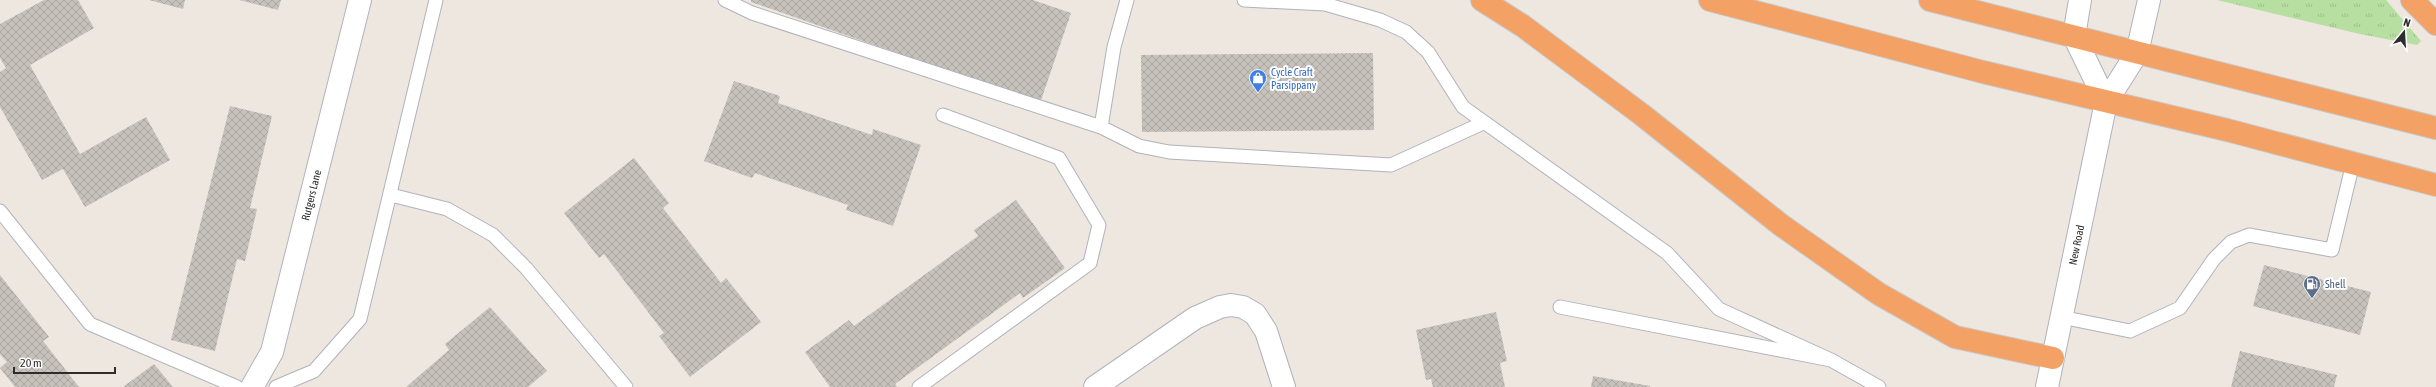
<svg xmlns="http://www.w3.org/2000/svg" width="2436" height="387" font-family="'Asap Condensed',sans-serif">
<defs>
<pattern id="grass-tufts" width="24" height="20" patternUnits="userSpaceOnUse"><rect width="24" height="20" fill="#b7dfa1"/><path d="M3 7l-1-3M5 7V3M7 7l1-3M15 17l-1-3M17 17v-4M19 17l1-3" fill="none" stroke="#9ec08b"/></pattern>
<pattern id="building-cross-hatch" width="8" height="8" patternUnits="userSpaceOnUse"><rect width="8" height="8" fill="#c6c2bb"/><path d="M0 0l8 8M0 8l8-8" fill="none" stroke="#aaa7a1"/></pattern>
</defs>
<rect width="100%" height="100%" fill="#ede7e0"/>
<path fill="url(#grass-tufts)" d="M2217 0H2386L2421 41 2417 45 2360 34Z"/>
<path fill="url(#building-cross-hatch)" d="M44 0H78L94 28 30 65 80 154 146 117 170 160 85 207 63 169 42 180 0 107V72L6 68 0 58V24Z
M149 0H185L183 9Z
M239 0H281L278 10Z
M751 0H1033L1071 13 1040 103 751 2Z
M1373 53 1374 130 1142 132 1141 55Z
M734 81 780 96 778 103 872 135 873 129 921 145 893 226 846 210 848 205 755 173 752 178 704 161Z
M230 106 272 116 250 208 257 209 245 261 237 259 215 351 171 340Z
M634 158 669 203 663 208 721 283 726 278 761 322 690 377 659 336 664 333 604 254 599 258 564 213Z
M1016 200 1065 268 1023 298 1020 293 895 384 897 387H830L805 352 849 320 854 326 978 236 974 230Z
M2264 265 2371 292 2360 335 2253 306Z
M0 275 49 337 43 341 79 387H15L0 368 7 362 0 354Z
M490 307 547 371 528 387H406L449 350 445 344Z
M1496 312 1507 361 1500 363 1505 387H1433L1431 379 1426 380 1416 330Z
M2240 351 2337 375 2334 387H2231Z
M154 364 173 387H123Z
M1593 376 1650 386V387H1591Z"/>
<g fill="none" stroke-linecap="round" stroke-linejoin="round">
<defs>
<path id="lane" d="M725 0 752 13 1101 127
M1127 0 1114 47 1101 127 1139 146 1169 152 1391 165 1483 123
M1244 0 1325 4 1380 20 1406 32 1428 52 1463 107 1667 253 1719 309 1831 360
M391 195 447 209 493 235 526 268 626 387
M0 211 90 324 237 387
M1560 307 1831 360 1879 387
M2061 317 2130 331 2180 308 2214 259 2231 242 2249 235 2332 250 2353 163
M276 387 314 371 360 319 436 0
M919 387 1090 263 1099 225 1059 158 943 115"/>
<g id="street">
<path id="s1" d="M252 387 272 352 360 0"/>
<path d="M1095 387 1195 318 1220 307 1231 305 1243 307 1255 314 1266 331 1284 387"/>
</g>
<g id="secondary">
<path d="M2080 0 2074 36 2106 102"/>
<path id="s2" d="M2047 387 2106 102 2137 53 2149 0"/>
</g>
<path id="highway" d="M1482 0 1523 26 1641 114 1781 225 1879 294 1955 337 2053 358
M1710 0 1983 72 2227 130 2436 185
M1930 0 2436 128
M2412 0 2436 24"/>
</defs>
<use href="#lane" stroke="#b1b2bc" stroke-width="15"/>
<use href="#street" stroke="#b1b2bc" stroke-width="24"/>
<use href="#secondary" stroke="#b1b2bc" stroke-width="24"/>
<use href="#highway" stroke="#c8c8c8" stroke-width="24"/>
<use href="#lane" stroke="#fff" stroke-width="13"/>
<use href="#street" stroke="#fff" stroke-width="22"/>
<use href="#secondary" stroke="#fff" stroke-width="22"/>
<use href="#highway" stroke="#f4a165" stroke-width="22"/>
</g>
<defs>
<symbol id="shop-pin" viewBox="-11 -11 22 30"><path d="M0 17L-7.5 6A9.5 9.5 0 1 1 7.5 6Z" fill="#3f7fe0" stroke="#fff"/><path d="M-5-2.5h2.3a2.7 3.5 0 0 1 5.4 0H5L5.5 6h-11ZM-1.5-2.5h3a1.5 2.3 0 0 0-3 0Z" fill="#fff"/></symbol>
<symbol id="fuel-pin" viewBox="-11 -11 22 30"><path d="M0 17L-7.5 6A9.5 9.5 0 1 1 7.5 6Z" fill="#5c6f8a" stroke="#fff"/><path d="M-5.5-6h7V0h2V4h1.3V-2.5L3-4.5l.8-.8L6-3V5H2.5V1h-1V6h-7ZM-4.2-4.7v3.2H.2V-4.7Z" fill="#fff"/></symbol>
</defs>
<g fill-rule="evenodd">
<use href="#shop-pin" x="1248" y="68" width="20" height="27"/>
<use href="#fuel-pin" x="2302" y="274" width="20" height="27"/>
</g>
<g text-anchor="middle" stroke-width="4" stroke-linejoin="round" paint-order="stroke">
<g font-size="11" fill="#366cbe" stroke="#fff" text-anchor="start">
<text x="1271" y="76">Cycle Craft<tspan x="1271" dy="13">Parsippany</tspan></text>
</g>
<g font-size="11" fill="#2d2d2d" stroke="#fff">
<text dy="4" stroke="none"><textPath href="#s1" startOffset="202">Rutgers Lane</textPath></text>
<text dy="4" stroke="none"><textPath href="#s2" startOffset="145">New Road</textPath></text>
</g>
<g font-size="11" fill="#4e5e75" stroke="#fff" text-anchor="start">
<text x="2325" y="288">Shell</text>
</g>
</g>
<g transform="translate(2404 32) rotate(18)" stroke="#ffffff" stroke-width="3" paint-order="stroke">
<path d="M0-3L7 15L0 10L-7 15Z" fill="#2d2d2d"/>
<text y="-6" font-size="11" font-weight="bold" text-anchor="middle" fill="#2d2d2d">N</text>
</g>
<path d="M14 367v6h101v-6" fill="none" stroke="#2d2d2d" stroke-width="2"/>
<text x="20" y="367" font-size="12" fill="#2d2d2d" stroke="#ffffff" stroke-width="3" paint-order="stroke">20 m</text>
</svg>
